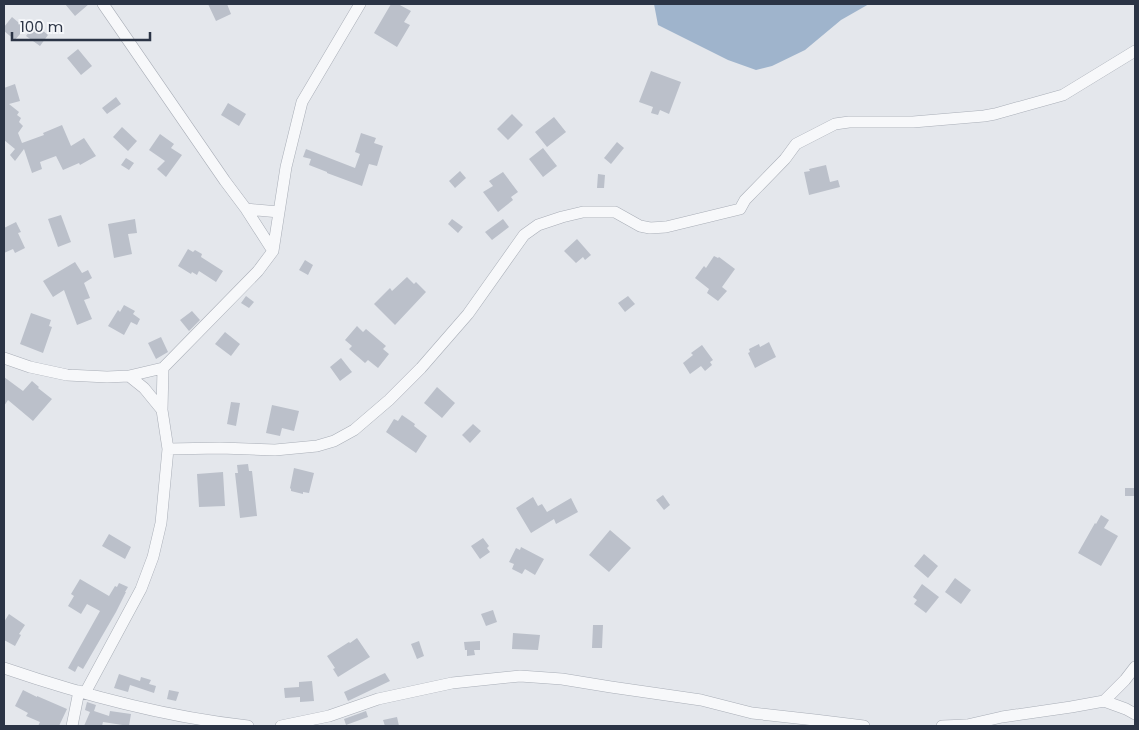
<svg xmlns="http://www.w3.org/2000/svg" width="1139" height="730" font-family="Poppins,sans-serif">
<rect width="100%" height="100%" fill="#e4e7ec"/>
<path fill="#9fb4cc" d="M654 4H869L841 20 805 50 772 66 756 70 728 60 658 25Z"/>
<path fill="#bbc0ca" d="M65 4H89L75 16Z
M208 4H227L231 14 216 21Z
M391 4H398L411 11 404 22 410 25 397 47 374 33Z
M12 17 25 28 15 40 4 31V27Z
M35 24 48 35 40 46 26 36Z
M78 49 92 66 81 75 67 58Z
M651 71 681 82 669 114 660 110 658 115 651 113 653 107 639 102Z
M15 84 20 101 9 104 19 112 17 115 21 118 19 122 23 126 18 133 22 143 44 135 43 133 62 125 71 146 84 138 96 156 80 165 79 163 63 170 56 156 40 162 42 169 32 173 24 149 15 161 10 155 15 149 4 140V88Z
M116 97 121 104 107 114 102 108Z
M228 103 246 114 239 126 221 115Z
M512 114 523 125 508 140 497 129Z
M554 117 566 132 547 147 535 132Z
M122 127 137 141 128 151 113 137Z
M361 133 376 138 374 143 383 146 377 166 369 164 362 186 327 173V172L309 165 311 159 303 157 306 149 355 168 360 154 355 152Z
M160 134 174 144 171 148 182 155 166 177 157 169 165 161 149 150Z
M617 142 624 148 611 164 604 158Z
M543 148 557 166 543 177 529 159Z
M126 158 134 163 129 170 121 165Z
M826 165 830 182 838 180 840 187 809 195 804 172 810 171 809 169Z
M460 171 466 178 455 188 449 181Z
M503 172 518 192 511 197 513 200 498 212 483 192 493 186 489 181Z
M598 174 605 175 604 188H597Z
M61 215 71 242 58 247 48 219Z
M135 219 137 233 128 234 132 254 114 258 108 224Z
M452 219 463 227 458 233 448 224Z
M503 219 509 227 492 240 485 232Z
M16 222 21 232 18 233 25 248 15 253 13 249 4 253V228Z
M577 239 591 255 585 260 583 257 576 263 564 251Z
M188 249 193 252 195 250 202 254 201 257 223 271 216 282 199 271 197 275 192 272 191 274 178 266Z
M714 256 718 258 719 257 735 269 722 287 727 291 718 301 707 293 709 289 695 278 704 266 706 268Z
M305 260 313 265 308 275 299 270Z
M75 262 82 273 88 270 92 278 84 283 90 298 84 300 92 319 77 325 64 290 53 297 43 281Z
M407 277 414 284 416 282 426 292 395 325 374 304 390 288 392 291Z
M246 296 254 302 249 308 241 303Z
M628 296 635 304 625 312 618 303Z
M124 305 135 311 133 314 140 319 137 325 131 322 124 335 108 326 118 310 120 312Z
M192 311 200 320 189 331 180 320Z
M31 313 51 320 49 326 52 327 43 353 20 344Z
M357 326 363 332 366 329 386 346 383 349 389 354 378 368 368 360 365 363 349 349 352 346 345 340Z
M225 332 240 344 231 356 215 344Z
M161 337 168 352 156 359 148 343Z
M769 342 776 357 755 368 748 353 750 352 749 349 759 344 760 347Z
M702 345 713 360 710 362 712 365 705 371 701 366 690 374 683 363 693 355 691 353Z
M341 358 352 372 340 381 330 367Z
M4 377 23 391 32 381 39 387 38 388 52 399 33 421 8 400 4 406Z
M437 387 455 403 442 418 424 403Z
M231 402 240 403 236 426 227 424Z
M272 405 299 411 294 431 282 428 280 436 266 433Z
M402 415 415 424 414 426 427 436 416 453 386 432 394 419 398 421Z
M473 424 481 431 470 443 462 435Z
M248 464 249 471H252L257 516 240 518 235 473H238L237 465Z
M294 468 314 473 309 493 303 492V494L291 491V489L290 488Z
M223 472 225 506 199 507 197 474Z
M1125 488H1135V496H1125Z
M663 495 670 505 664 510 656 500Z
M533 497 538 506 542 504 547 512 571 498 578 512 556 524 554 519 531 533 516 508Z
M1101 515 1109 520 1104 528 1118 536 1101 566 1078 553 1095 523 1096 524Z
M610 530 631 548 609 572 589 555Z
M109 534 131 547 125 559 102 546Z
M483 538 489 546 487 548 490 552 480 559 471 546Z
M521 547 544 559 535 575 525 569 522 574 512 569 514 564 509 562 516 548 520 550Z
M924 554 938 566 928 578 914 566Z
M955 578 971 590 961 604 945 592Z
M80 579 109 596 115 586 117 587 119 583 128 587 125 592H126L116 612 83 669 78 666 75 672 68 668 100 611 87 604 81 614 68 606 74 596 71 594Z
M922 584 939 597 926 613 914 604 917 600 913 597Z
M493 610 497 622 486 626 481 614Z
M9 614 25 625 19 634 21 635 15 646 4 640V622Z
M593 625H603L602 648H592Z
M513 633 540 635 538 650 512 649Z
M357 638 370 657 338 677 333 669 335 668 327 656 349 642 350 643Z
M419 641 424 656 417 659 411 644Z
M480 641V650H474L475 655 467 656V650H465L464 642Z
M385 673 390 681 348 701 344 692Z
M119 674 140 681 141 677 151 680 149 684 156 686 154 693 130 685 128 692 114 688Z
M312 681 314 701 300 702V697L285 698 284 688 299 687V682Z
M23 690 37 697V696L67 709 59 726H38L40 722 26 716 28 713 15 706Z
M169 690 179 692 176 701 167 699Z
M87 702 96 705 94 711 109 716 110 711 131 714 129 726 103 722 102 726H84L90 712 85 710Z
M366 711 368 717 346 725 344 719Z
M397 717 399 726H385L383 720Z"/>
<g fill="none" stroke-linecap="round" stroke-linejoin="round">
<defs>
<path id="minor" d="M103 4 225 181 246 209 273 251
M246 209 279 212
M4 358 30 367 67 375 107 377 129 376 163 368 258 271 273 251 286 167 302 102 360 4
M129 376 144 388 162 410
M168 449 220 448 275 450 317 446 334 441 354 430 389 400 421 368 468 314 524 235 538 225 562 217 583 212H615L640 226 650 228 666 227 740 209 745 200 785 159 796 144 835 124 849 122H913L984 116 995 114 1063 95 1135 51
M4 668C83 695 165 717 248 726
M85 693 141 589 153 557 161 523 168 449 162 410 163 368
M1104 701 1125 680 1135 667
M72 726 79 691
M281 726 329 716 378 699 452 683 520 676 562 679 611 687 701 700 752 713 815 720 864 726
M942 726 967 725 1002 717 1071 707 1104 701 1126 709 1135 714"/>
</defs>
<use href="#minor" stroke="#a9aeb7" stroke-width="12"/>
<use href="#minor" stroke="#f7f8fa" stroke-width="11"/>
</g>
<rect width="1139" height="730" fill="none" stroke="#2b3445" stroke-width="10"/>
<path d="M12 32v8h138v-8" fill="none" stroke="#2b3445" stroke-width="2.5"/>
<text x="20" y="32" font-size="15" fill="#2b3445" stroke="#f4f6f9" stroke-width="4" paint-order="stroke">100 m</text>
</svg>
